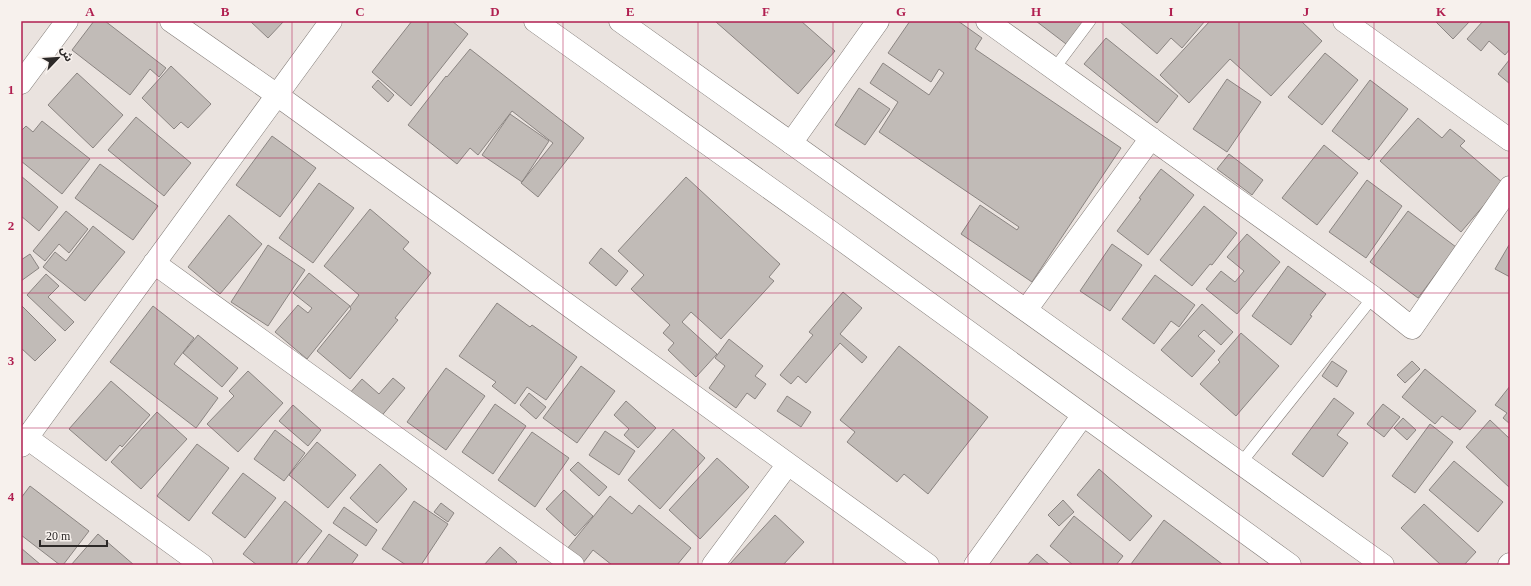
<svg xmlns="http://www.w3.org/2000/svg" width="1531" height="586" font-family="'Times New Roman','Noto Sans Arabic',serif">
<rect width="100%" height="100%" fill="#eae3df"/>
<path fill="#c1bbb7" stroke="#8b8582" d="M94 21H105L166 68 159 77 150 69 130 95 72 50Z
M250 21H284L268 38Z
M412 21H452L468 34 411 106 372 72Z
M717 21H801L835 51 798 94 716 22Z
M910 21H958L982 38 975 49 1121 148 1032 282 961 234 980 205 1017 230 1019 227 879 132 898 102 870 83 883 63 929 95 944 73 939 69 931 82 888 53Z
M1036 21H1090L1070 47Z
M1119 21H1205L1182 48 1171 38 1157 54Z
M1210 21H1301L1322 41 1271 96 1230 59 1189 103 1160 75Z
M1435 21H1470L1453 39Z
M1483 21H1510V49L1505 55 1489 41 1481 51 1467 39Z
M1106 38 1178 96 1157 123 1084 64Z
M470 49 584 138 538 197 521 183 553 143 512 111 478 155 470 148 457 164 408 125 446 76 447 77Z
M1325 53 1358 80 1322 125 1288 97Z
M1510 59V84L1498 74Z
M171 66 211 104 188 128 181 122 174 129 142 98Z
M77 73 123 115 93 148 48 105Z
M1227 79 1261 102 1227 152 1193 129Z
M378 80 394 95 388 102 372 87Z
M1370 80 1408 109 1369 160 1332 131Z
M859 88 890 109 865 145 835 125Z
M510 114 549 141 522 182 482 155Z
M136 117 191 163 164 196 108 150Z
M1418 118 1442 138 1450 129 1465 141 1460 146 1503 183 1461 232 1380 161Z
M42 121 90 159 62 194 21 161V131L26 126 33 132Z
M272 136 316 168 280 217 236 185Z
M1324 145 1358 173 1317 225 1282 198Z
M1229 154 1263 180 1252 195 1217 169Z
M100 164 158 206 133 240 75 198Z
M1161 169 1194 195 1148 255 1117 231 1141 199 1139 198Z
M21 176 58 207 39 231 21 216Z
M686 177 780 264 769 277 774 281 721 339 691 312 682 322 717 354 696 377 668 350 674 343 663 333 670 325 631 289 644 275 618 251Z
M1367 180 1402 206 1366 258 1329 232Z
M319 183 354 208 313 263 279 238Z
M1204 206 1237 233 1212 265 1210 264 1192 286 1160 260Z
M370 209 409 242 403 249 431 273 395 318 398 320 350 379 317 351 351 309 350 307 359 295 324 266Z
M66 211 88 229 69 253 59 244 45 261 33 251Z
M1408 211 1456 247 1418 298 1370 262Z
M229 215 262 244 220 294 188 267Z
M93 226 125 252 85 301 43 267 55 252 66 261Z
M1247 234 1280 262 1237 314 1206 289 1221 271 1235 282 1244 271 1227 257Z
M1112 244 1142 265 1110 311 1080 291Z
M268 245 305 270 268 326 231 302Z
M1509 245 1510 246V277L1495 269Z
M601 248 628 271 616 286 589 263Z
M30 254 39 268 21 281V260Z
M1288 266 1326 294 1310 315 1312 316 1291 345 1252 316Z
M309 273 350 306 307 359 275 332 298 305 308 313 312 308 293 293Z
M46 274 59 286 48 297 74 322 65 331 27 295Z
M1155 275 1195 305 1179 327 1171 321 1154 344 1122 319Z
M843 292 862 308 840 334 867 357 862 363 840 343 806 383 798 376 791 384 780 375 813 335 809 332Z
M497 303 530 327 532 325 577 357 546 400 527 387 515 404 492 386 496 382 459 356Z
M1202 304 1233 332 1221 345 1204 330 1198 336 1215 351 1192 377 1161 350Z
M21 305 56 340 35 361 21 348Z
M153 306 194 338 174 364 218 398 196 428 110 362Z
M1241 333 1279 366 1236 416 1200 384 1220 362 1218 360Z
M198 335 238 368 222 387 183 353Z
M729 339 763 366 755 376 766 384 755 399 747 393 736 408 709 388 725 366 715 358Z
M899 346 988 417 928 494 904 474 897 482 847 442 855 432 840 420Z
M1332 361 1347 371 1337 387 1322 376Z
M1412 361 1420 369 1405 383 1397 375Z
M581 366 615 391 577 443 543 418Z
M446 368 485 396 446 450 407 422Z
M1425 369 1476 411 1460 430 1442 416 1435 424 1402 397Z
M248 371 283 403 238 452 207 424 234 396 229 391Z
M393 378 405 388 379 419 349 394 362 379 379 394Z
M111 381 150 415 122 447 120 445 106 461 69 429Z
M1510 386V424L1503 418 1507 413 1495 405Z
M529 393 546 407 536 419 520 405Z
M787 396 811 412 801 427 777 411Z
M1334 398 1354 413 1337 435 1348 443 1323 477 1292 454Z
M626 401 656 428 638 448 624 435 629 429 614 415Z
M495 404 526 426 493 474 462 452Z
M1383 404 1400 417 1384 437 1367 424Z
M293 405 321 430 308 446 279 421Z
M157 412 187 439 141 489 111 462Z
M1403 418 1416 430 1407 440 1394 428Z
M1490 420 1510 439V488L1466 447Z
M1430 424 1453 442 1415 493 1392 476Z
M673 429 705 458 660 509 628 480Z
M275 430 305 453 284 481 254 459Z
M605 431 635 451 619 475 589 455Z
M532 432 569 458 535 507 498 480Z
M317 442 356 475 328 508 289 475Z
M197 444 229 468 189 521 157 496Z
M717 458 749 487 700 539 669 510Z
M1454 461 1503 502 1478 532 1429 490Z
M578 462 607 487 599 496 570 470Z
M380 464 407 489 377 523 350 498Z
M1099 469 1152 516 1130 541 1077 495Z
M243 473 276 498 245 538 212 513Z
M30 486 89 531 63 565H60L21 535V498Z
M564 490 593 516 575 536 546 509Z
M610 496 632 514 639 505 691 548 677 565H612L593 550 583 563 567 549Z
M1063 500 1074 512 1059 526 1048 515Z
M285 501 322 531 295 565H257L243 554Z
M414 501 448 524 421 565H406L382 549Z
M441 503 454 513 448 522 434 512Z
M1424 504 1476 552 1464 565H1441L1401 528Z
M344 507 377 530 366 546 333 523Z
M775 515 804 542 783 565H729Z
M1074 516 1123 556 1116 565H1073L1050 546Z
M1164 520 1222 564 1221 565 1131 564Z
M98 534 134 565H71Z
M329 534 358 555 351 565H306Z
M500 547 517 562 514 565H484Z
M21 548 41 565H21Z
M1037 554 1050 565H1027Z"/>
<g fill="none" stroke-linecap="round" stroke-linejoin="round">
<defs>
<path id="service" d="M1054 69 1090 21
M1241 463 1373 297"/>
<path id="minor" d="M171 21 277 95 928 565
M987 21 1373 297 1412 328 1510 187
M1344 21 1510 140
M21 83 67 21
M791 143 878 21
M154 263 573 565
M1026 310 1151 138
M27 438 202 565
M21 446 331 21
M713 565 788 464
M1509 565 1510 564"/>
<path id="tertiary" d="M535 21 831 232 1290 565
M620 21 1383 565
M975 565 1083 415"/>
</defs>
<use href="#service" stroke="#807a76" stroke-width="12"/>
<use href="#minor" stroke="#807a76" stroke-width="23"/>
<use href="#tertiary" stroke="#807a76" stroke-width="23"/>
<use href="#service" stroke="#fff" stroke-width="11"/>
<use href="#minor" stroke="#fff" stroke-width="22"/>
<use href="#tertiary" stroke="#fff" stroke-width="22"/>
</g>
<path fill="none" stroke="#b01f50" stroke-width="1" stroke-opacity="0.55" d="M157 21V565M292 21V565M428 21V565M563 21V565M698 21V565M833 21V565M968 21V565M1103 21V565M1239 21V565M1374 21V565M21 158H1510M21 293H1510M21 428H1510"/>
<rect width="1531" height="586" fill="none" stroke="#f7f1ed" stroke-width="44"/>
<g transform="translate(58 58) rotate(65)" stroke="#f7f1ed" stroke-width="3" paint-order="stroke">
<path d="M0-3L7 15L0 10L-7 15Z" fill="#2c2928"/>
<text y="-6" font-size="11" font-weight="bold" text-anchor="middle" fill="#2c2928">ش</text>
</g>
<path d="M40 540v6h67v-6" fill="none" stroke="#2c2928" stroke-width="2"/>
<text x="46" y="540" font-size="12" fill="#2c2928" stroke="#f7f1ed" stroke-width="3" paint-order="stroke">20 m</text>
<rect x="22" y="22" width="1487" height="542" fill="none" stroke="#b01f50" stroke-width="1.5"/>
<g font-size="13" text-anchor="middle" font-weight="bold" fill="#b01f50">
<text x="90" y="16">A</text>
<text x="225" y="16">B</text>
<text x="360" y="16">C</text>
<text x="495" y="16">D</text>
<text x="630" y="16">E</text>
<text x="766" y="16">F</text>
<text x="901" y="16">G</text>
<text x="1036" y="16">H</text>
<text x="1171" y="16">I</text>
<text x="1306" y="16">J</text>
<text x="1441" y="16">K</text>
<text x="11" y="94">1</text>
<text x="11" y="230">2</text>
<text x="11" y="365">3</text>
<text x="11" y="501">4</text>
</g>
</svg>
